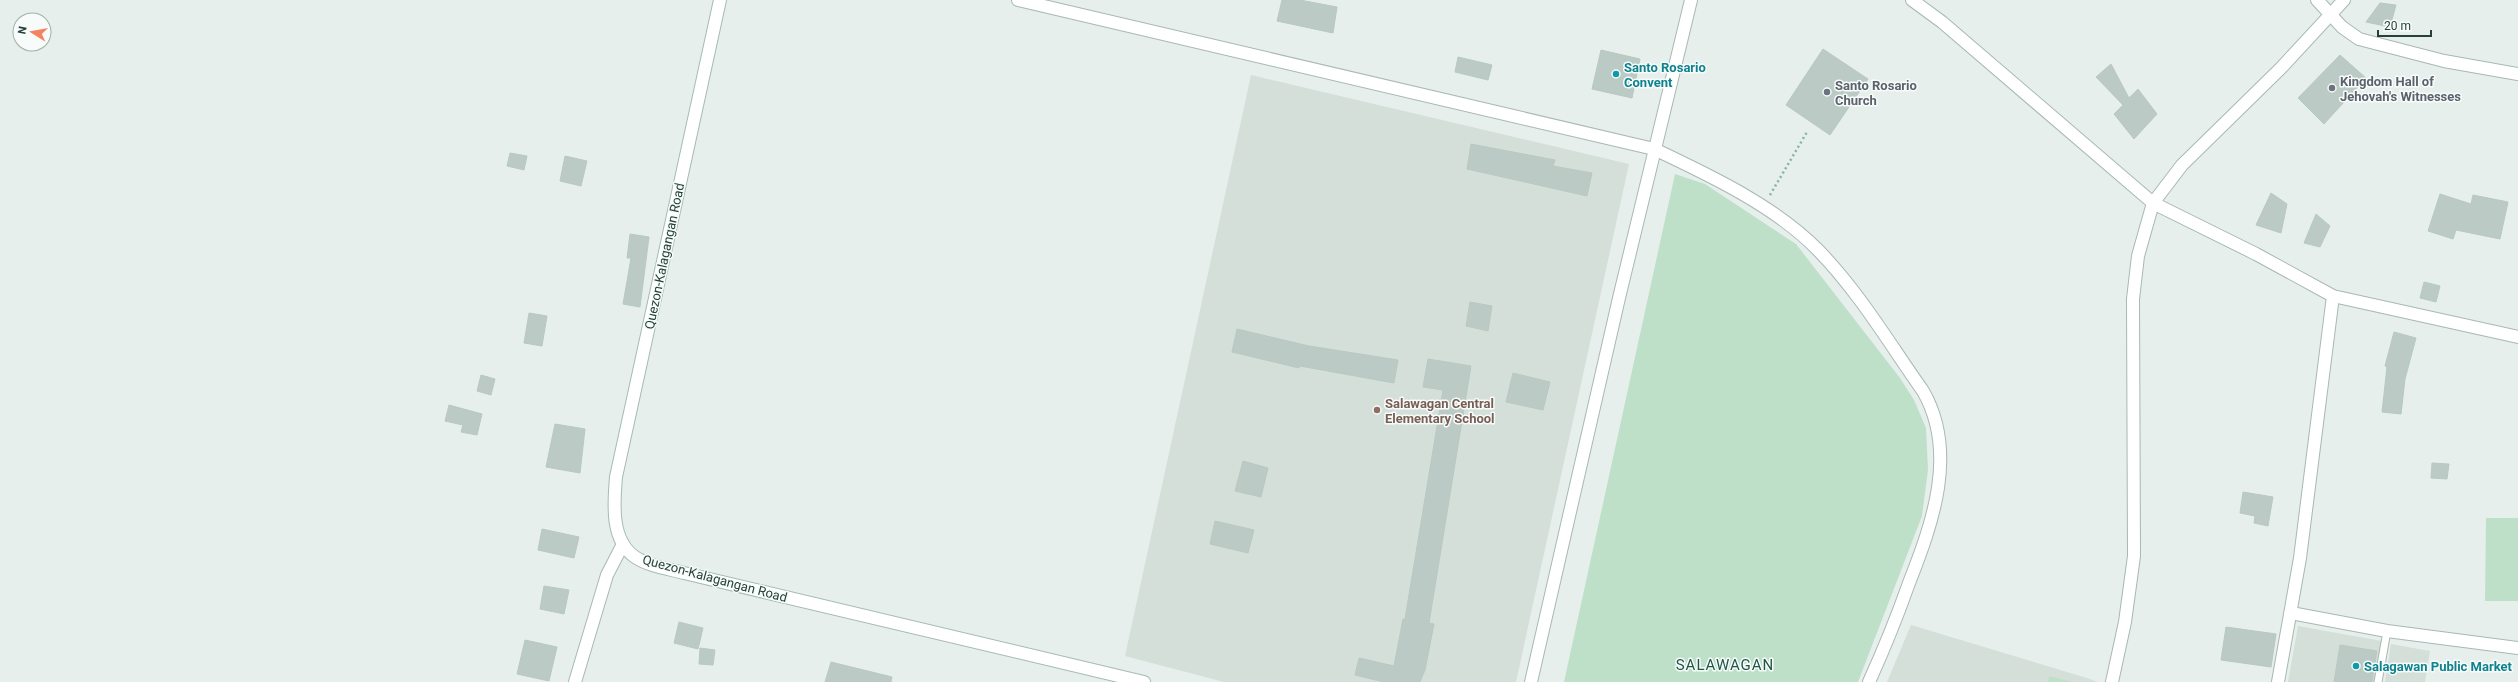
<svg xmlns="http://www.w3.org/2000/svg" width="2518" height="682" font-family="Roboto,sans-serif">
<rect width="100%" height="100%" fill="#e6efeb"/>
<path fill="#d4dfda" d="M1251 75 1629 164 1516 682H1224L1125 656Z
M1911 625 2087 678 2098 682H1887Z
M2298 626 2382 641 2374 682H2288Z
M2391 644 2430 651 2425 682H2385Z"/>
<path fill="#bfe0c8" d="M1675 174 1705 184 1796 244 1900 378 1914 400 1926 428 1928 470 1922 516 1858 682H1564Z
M2486 518H2518V601H2485Z
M2049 676 2072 682H2048Z"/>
<path fill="#bbcac4" stroke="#b8c9c2" d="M1282 0H1300L1337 7 1333 33 1277 21Z
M2380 3 2396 5 2390 27 2366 22Z
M1823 49 1868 79 1830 135 1786 105Z
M1601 50 1640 59 1632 98 1592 89Z
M2340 55 2366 78 2324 124 2298 98Z
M1458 57 1492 65 1488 80 1455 72Z
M2111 64 2129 98 2138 89 2157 114 2134 139 2114 114 2123 105 2096 77Z
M1471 144 1555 160 1553 166 1592 173 1587 196 1467 169Z
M510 153 527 156 524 170 507 166Z
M565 156 587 161 581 186 560 181Z
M2271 193 2287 204 2281 233 2256 225Z
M2440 194 2471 204 2473 195 2508 202 2500 239 2456 230 2453 239 2428 231Z
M2316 214 2330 226 2320 247 2304 243Z
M630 234 649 237 640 307 623 304 631 258H627Z
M2424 282 2440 286 2436 302 2420 298Z
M1470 302 1492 306 1488 331 1466 326Z
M529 313 547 316 542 346 524 343Z
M1237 329 1309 346 1398 360 1394 383 1300 366 1299 368 1232 352Z
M2394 332 2416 338 2405 379 2401 414 2382 412 2387 367 2385 366Z
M1428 359 1471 366 1429 623 1434 624 1425 670 1420 682H1384L1355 675 1359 658 1394 666 1403 619H1405L1443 390 1423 387Z
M1513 373 1550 382 1543 410 1506 402Z
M481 375 495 379 491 395 477 391Z
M449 405 482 414 477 435 461 432 463 425 445 421Z
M555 424 585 429 580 473 546 467Z
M1243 461 1268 468 1261 497 1235 491Z
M2432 463 2449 464 2447 479 2431 478Z
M2243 492 2273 497 2268 526 2254 523 2255 516 2240 513Z
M1215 521 1254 530 1248 553 1210 544Z
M542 529 579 537 574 558 538 550Z
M544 586 569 590 564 614 540 609Z
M679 622 703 628 698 649 674 643Z
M2226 627 2276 634 2271 667 2221 660Z
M525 640 557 647 549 681 517 674Z
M2340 645 2377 651 2372 682H2334Z
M700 648 715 650 713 665 699 664Z
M831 662 892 677 891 682H825Z"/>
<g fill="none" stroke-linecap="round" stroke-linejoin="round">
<defs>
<path id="service" d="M2378 682 2387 631"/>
<path id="minor" d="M1018 0 1654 149C1709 175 1775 206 1818 250 1859 292 1889 343 1923 391 1958 452 1933 522 1909 583 1897 617 1884 649 1869 682
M1912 0 1942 22 2153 203 2256 254 2333 296 2518 337
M2317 0 2342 27 2359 39 2444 61 2518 74
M2291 613 2387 631 2518 648
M575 682 607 575 623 544
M1531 682 1619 298 1691 0
M2112 682 2125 622 2134 556 2133 299 2138 256 2153 203 2182 165 2281 68 2344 0
M2278 682 2300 558 2333 296"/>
<path id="secondary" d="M720 0 616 477C614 502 610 540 635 557 648 566 669 569 684 573L1144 682"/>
</defs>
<use href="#service" stroke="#a8b8b2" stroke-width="9"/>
<use href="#minor" stroke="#a8b8b2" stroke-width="14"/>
<use href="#secondary" stroke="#a4bbb3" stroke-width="14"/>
<path stroke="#86b3a5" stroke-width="2.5" stroke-dasharray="2 3" stroke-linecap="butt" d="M1770 195 1807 132"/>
<use href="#service" stroke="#fff" stroke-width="7"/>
<use href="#minor" stroke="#fff" stroke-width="12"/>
<use href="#secondary" stroke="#fff" stroke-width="12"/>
</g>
<g fill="#0f9aa8" stroke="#f7fbf9" stroke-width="1.5">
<circle cx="1616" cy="74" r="4"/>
<circle cx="2356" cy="666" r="4"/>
</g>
<g fill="#6b7280" stroke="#f7fbf9" stroke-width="1.5">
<circle cx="2332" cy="88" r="4"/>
<circle cx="1827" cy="92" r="4"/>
</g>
<circle fill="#8d6e63" stroke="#f7fbf9" stroke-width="1.5" cx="1377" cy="410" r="4"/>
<g text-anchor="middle" stroke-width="3" stroke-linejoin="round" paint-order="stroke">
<g font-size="13" font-weight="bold" fill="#0d838f" stroke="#f7fbf9" text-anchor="start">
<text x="1624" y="72">Santo Rosario<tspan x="1624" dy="15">Convent</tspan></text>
<text x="2364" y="671">Salagawan Public Market</text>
</g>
<g font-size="13" font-weight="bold" fill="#5b616d" stroke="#f7fbf9" text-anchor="start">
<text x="2340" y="86">Kingdom Hall of<tspan x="2340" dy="15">Jehovah's Witnesses</tspan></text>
<text x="1835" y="90">Santo Rosario<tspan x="1835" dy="15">Church</tspan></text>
</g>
<g font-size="13" fill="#24423a" stroke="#f7fbf9">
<text transform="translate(664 256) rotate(-78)" y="5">Quezon-Kalagangan Road</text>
<text transform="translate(715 578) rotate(15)" y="5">Quezon-Kalagangan Road</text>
</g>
<g font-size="13" font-weight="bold" fill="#785e54" stroke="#f7fbf9" text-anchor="start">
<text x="1385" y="408">Salawagan Central<tspan x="1385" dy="15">Elementary School</tspan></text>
</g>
<g font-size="15" letter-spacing="1" fill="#1f5548" stroke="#f7fbf9">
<text x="1725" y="670">SALAWAGAN</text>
</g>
</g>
<g transform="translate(32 32) rotate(281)"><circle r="19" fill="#f7fbf9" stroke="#a3b1ad"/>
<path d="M0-3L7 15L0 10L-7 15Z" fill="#f4845f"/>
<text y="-6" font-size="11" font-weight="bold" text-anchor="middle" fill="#24423a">N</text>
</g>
<path d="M2378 30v6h53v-6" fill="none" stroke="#24423a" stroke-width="2"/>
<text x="2384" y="30" font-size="12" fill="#24423a" stroke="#f7fbf9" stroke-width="3" paint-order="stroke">20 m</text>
</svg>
